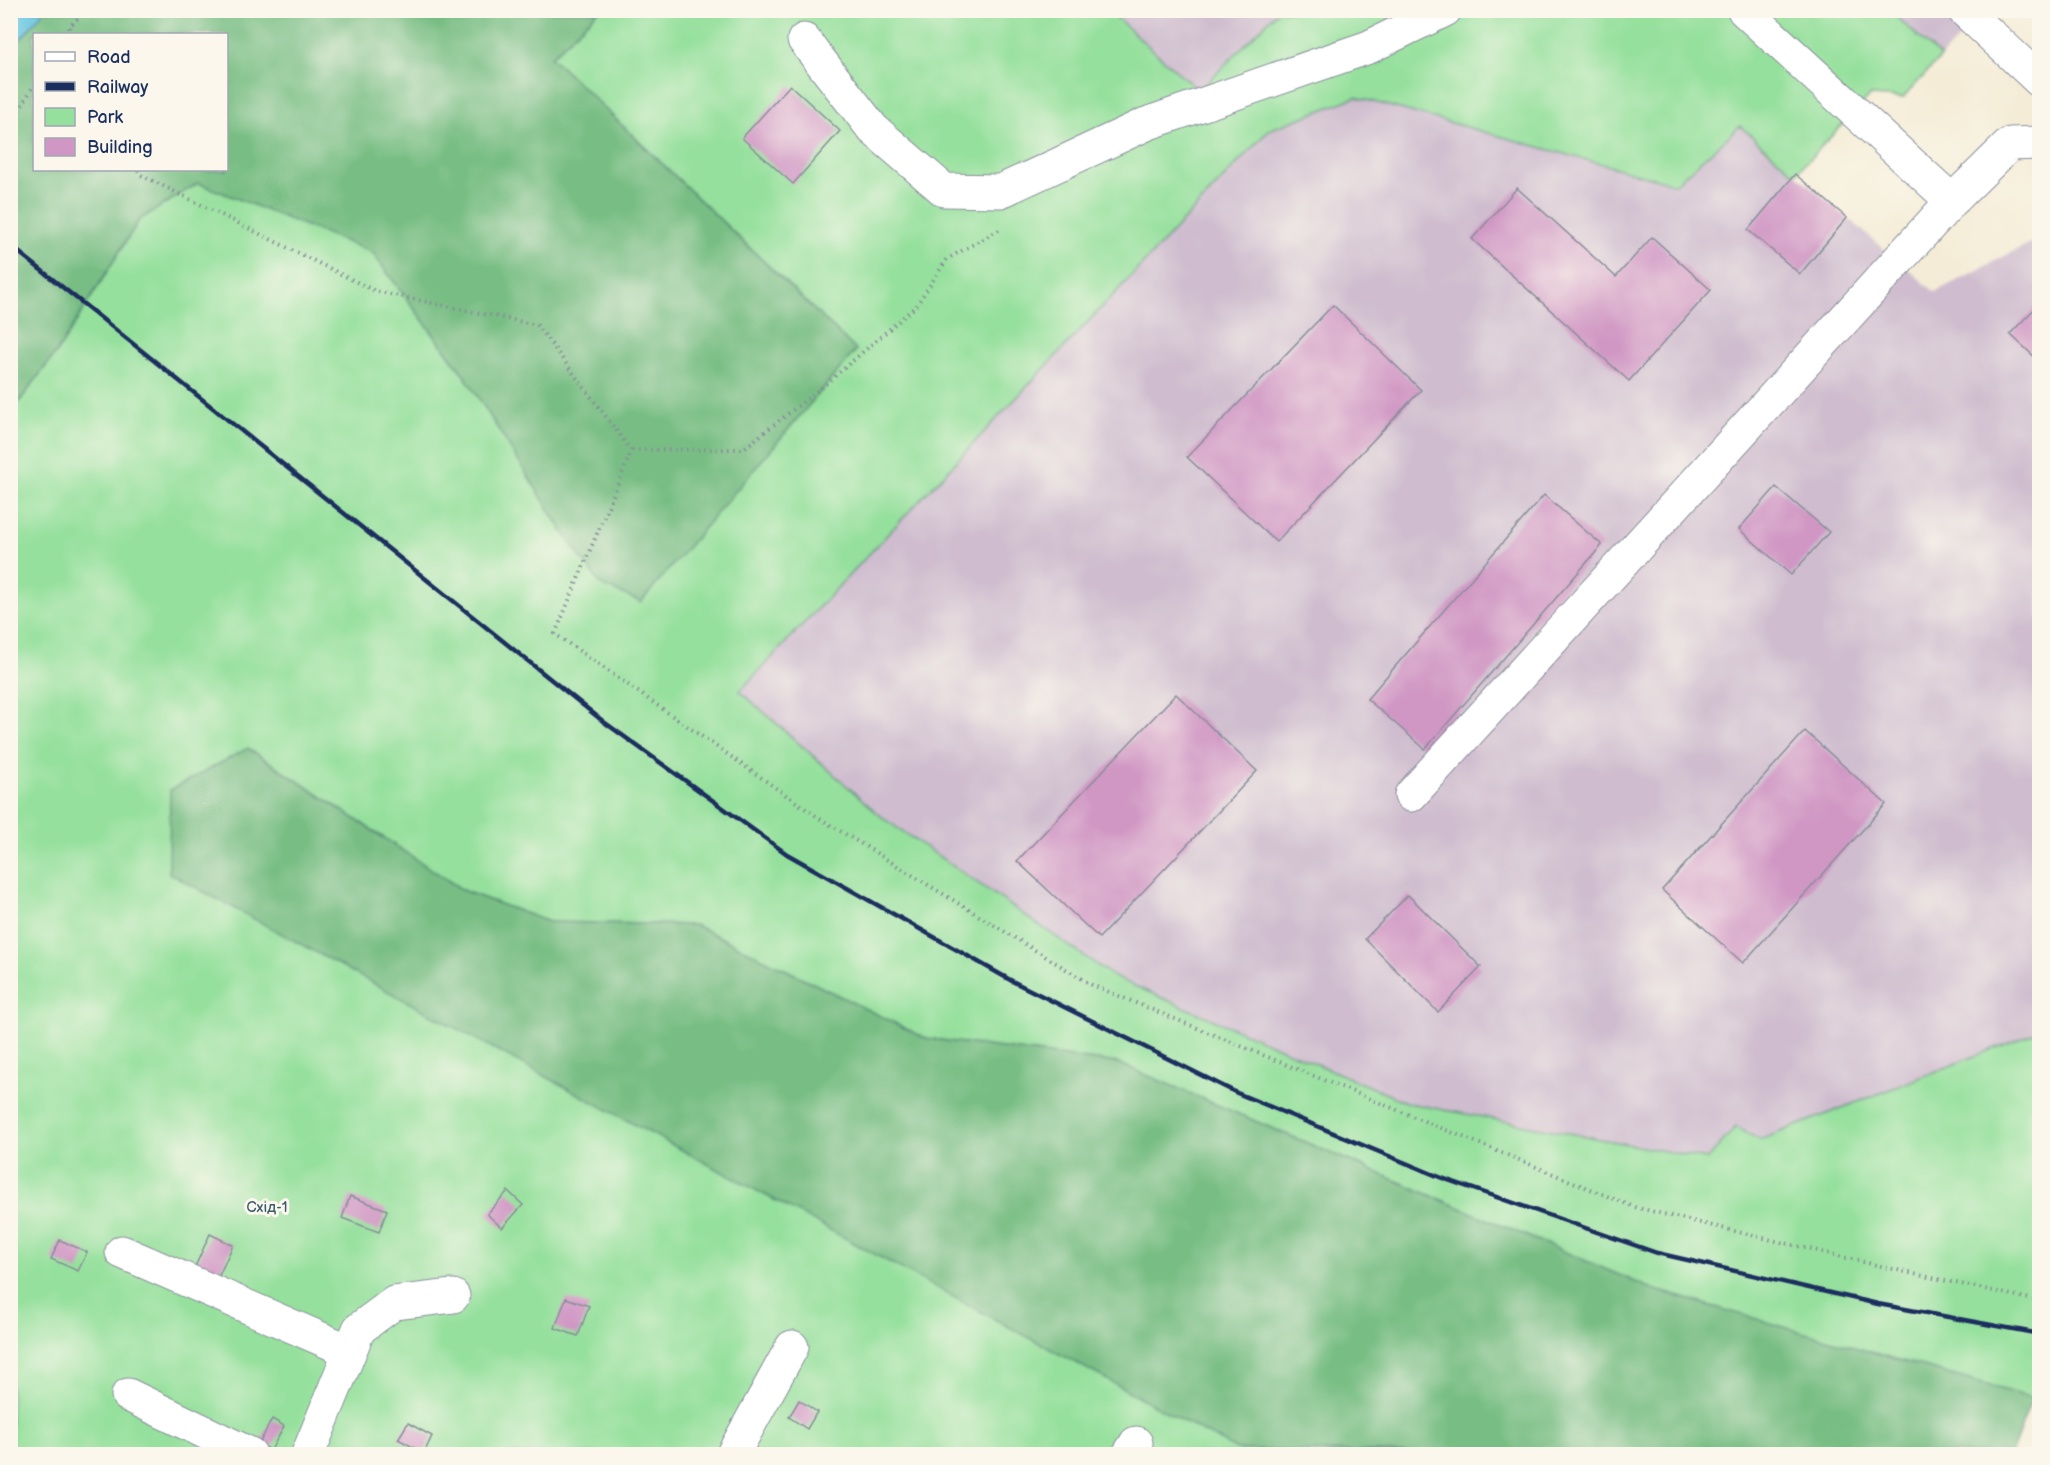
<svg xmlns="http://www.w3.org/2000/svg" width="2050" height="1465" font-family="'Balsamiq Sans',sans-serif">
<rect width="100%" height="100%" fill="#fbf7ec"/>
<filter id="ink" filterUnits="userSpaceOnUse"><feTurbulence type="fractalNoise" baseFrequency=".0167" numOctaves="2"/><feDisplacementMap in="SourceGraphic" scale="12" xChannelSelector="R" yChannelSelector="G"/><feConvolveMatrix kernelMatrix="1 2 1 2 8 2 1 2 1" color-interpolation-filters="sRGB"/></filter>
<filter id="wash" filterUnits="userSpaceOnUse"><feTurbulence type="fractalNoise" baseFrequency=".008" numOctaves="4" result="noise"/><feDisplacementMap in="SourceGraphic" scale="24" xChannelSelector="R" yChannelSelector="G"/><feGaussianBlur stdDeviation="1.35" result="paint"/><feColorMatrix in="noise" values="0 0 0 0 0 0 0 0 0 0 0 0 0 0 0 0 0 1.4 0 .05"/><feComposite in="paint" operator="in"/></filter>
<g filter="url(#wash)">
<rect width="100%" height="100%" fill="#f4ecd6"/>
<path fill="#cfbdcf" d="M1109 11H1278L1199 91Z
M1890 11H1984L1941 57Z
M1356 97 1675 184 1740 126 1935 292 2038 239 2039 240V1031L1760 1140 1736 1127 1707 1159 1408 1103 1117 978 883 818 740 691 1269 130Z"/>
<path fill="#95e09c" stroke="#58887d" stroke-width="1.5" d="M598 11H1109L1199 91 1278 11H1890L1941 57 1903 98 1870 96 1795 174 1740 126 1675 184 1356 97 1269 130 740 691 883 818 1116 978 1408 1103 1707 1159 1736 1127 1760 1140 2039 1031V1401L1652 1289 1118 1063 925 1038 695 925 549 922 464 891 366 827 1237 1450 1487 1454H11L10 402H19L61 346 139 220 198 183 372 252 464 375 640 602 856 350 551 57Z"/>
<path fill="#78be84" stroke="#4a7671" stroke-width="1.5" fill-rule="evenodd" d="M44 11H598L551 57 856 350 641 602 601 585 569 541 464 375 372 252 198 183 139 220 61 346 19 402H11V50ZM34 34H226V170H34Z
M248 748 464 891 549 922 695 925 925 1038 1118 1063 1652 1289 2032 1398 2011 1454H1487L1237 1450 169 873 170 790Z"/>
<path fill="#61c4e0" stroke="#3e7a9f" stroke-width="1.5" d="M11 10 44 11 11 50 10 11Z"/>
<g id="blocks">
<path fill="#d097c4" d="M790 85 840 131 793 184 742 138Z
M1795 174 1847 218 1800 274 1748 230Z
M1517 188 1616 277 1652 237 1711 290 1629 381 1472 239Z
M2040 303V362L2010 334Z
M1333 305 1421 390 1276 542 1187 457Z
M1776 487 1829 532 1791 575 1739 529Z
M1544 495 1602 545 1425 749 1367 699Z
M1176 694 1257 771 1099 938 1017 861Z
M1805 731 1886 804 1743 963 1662 890Z
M1408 895 1481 967 1438 1012 1365 939Z
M508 1191 523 1205 502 1228 487 1214Z
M350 1196 387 1210 379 1232 342 1218Z
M210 1234 233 1245 217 1280 194 1269Z
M60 1240 87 1252 78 1271 51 1259Z
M566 1298 589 1306 578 1336 555 1328Z
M799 1400 817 1412 807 1429 789 1417Z
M272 1419 284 1426 271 1450 259 1444Z
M408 1423 432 1436 424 1453 398 1439Z"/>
</g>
</g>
<g filter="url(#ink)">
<use href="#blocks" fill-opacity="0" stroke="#888e9a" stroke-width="1.5"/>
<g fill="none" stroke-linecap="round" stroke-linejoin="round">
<defs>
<path id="minor" d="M1744 10 1952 201 2010 144 2040 143
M1964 10 2040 81
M804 40 873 129 944 190 1001 191 1146 124 1369 47 1445 10
M1411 795 1952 201
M122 1252 349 1351
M128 1395 250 1454
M308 1454 359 1329 394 1303 453 1296
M733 1454 792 1347
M1129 1454 1136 1443"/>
</defs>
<use href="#minor" stroke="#888e9a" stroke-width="35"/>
<path stroke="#888e9a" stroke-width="4" stroke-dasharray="1.5 4.5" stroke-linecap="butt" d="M72 34 69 27 86 10
M10 126 34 85
M138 170 141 175 375 291 537 325 631 450
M632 450 555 634 819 818 1092 985 1634 1207 1914 1274 2040 1301
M632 450 743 449 826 384 916 306 947 259 999 230"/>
<use href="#minor" stroke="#fff" stroke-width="33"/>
<path stroke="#1b2f5e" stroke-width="4.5" d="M10 245 604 722 787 854 1012 981 1237 1093 1442 1178 1657 1253 1878 1304 2040 1334"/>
</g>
</g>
<g text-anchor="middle" stroke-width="6" stroke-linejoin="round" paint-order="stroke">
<g font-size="15" fill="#3a5b6e" stroke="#fbf7ec">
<text x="267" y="1212">Схід-1</text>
</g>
</g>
<rect width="2050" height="1465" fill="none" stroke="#fbf7ec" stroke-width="36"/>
<rect x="33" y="33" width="195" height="138" fill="#fbf7ec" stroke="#a1a7b3" stroke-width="1.5"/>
<rect x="45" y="52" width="30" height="9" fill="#ffffff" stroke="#a1a7b3" stroke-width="1.5"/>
<text x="87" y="63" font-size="18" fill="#1b2f5e">Road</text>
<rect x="45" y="82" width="30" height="9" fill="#1b2f5e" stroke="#a1a7b3" stroke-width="1.5"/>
<text x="87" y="93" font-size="18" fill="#1b2f5e">Railway</text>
<rect x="45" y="108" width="30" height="18" fill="#95e09c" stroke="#a1a7b3" stroke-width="1.5"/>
<text x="87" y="123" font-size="18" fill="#1b2f5e">Park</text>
<rect x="45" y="138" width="30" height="18" fill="#d097c4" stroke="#a1a7b3" stroke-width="1.5"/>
<text x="87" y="153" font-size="18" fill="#1b2f5e">Building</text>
</svg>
